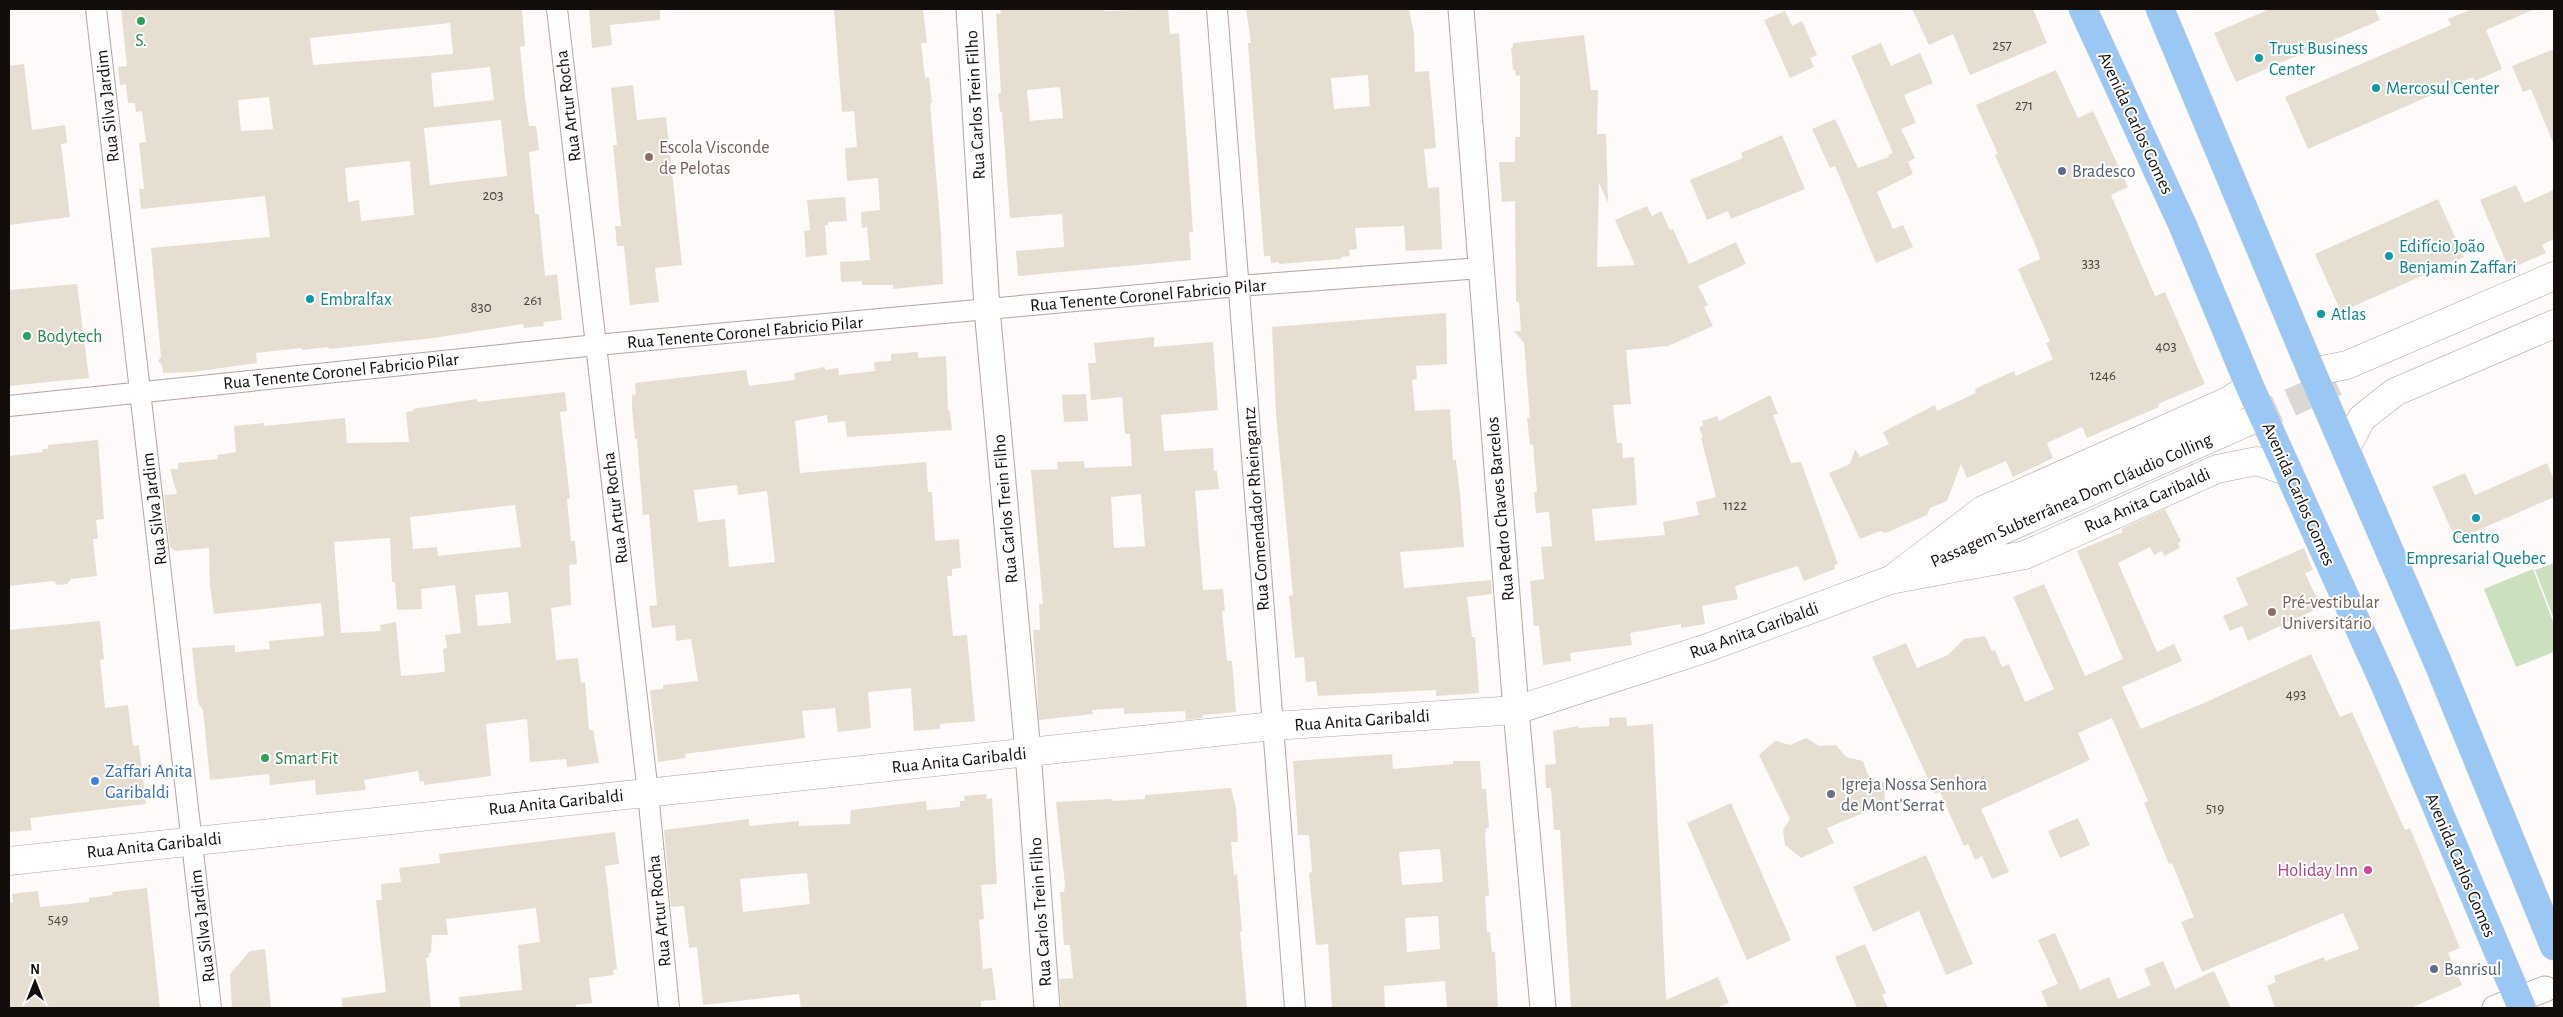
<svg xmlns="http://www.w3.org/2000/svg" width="2563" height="1017" font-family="'Alegreya Sans',sans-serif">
<rect width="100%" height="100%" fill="#fdfaf9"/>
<path fill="#cbe0be" d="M2554 563V619L2535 570Z
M2533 569 2554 624V652L2516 667 2484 589Z"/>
<path fill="#e7ded2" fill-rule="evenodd" d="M121 9H522L525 46 520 47 525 97 529 126H536L539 150 529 152 535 214H539L545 276 557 274 562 320 543 322 544 326 524 328 523 324 434 338 329 349 328 347 302 350V348L256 353 257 363 192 372 163 373 162 365 158 361 161 357 151 248 270 237 265 196 141 209 139 189H144L139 143 146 142 142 111 136 112 135 103H128L126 84 120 85 118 67 127 66ZM450 23 453 54 313 65 310 38ZM490 67 494 100 434 107 431 73ZM269 97 273 129 241 131 238 100ZM501 120 507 176 430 185 424 128ZM410 161 414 215 361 221 359 200 348 202 345 168Z
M589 9H660V20L610 25 612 45 592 48Z
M834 9H923L927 43H921L925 78 929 77 932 103H930L941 234 943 284 893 289V285H862V281L841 282 840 262 870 260 867 227 862 228 861 212 880 210 878 178 847 181 845 148 857 147 854 111 842 112Z
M1000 9H1104V11L1168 9 1170 34 1179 33 1193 232H1189L1191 260 1018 276 1016 251 1064 247 1062 214 1010 218 1002 112H1000L998 93H1001L996 14 1001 13ZM1060 87 1063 118 1030 121 1027 90Z
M1246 9H1409L1414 34 1415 72 1429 71 1436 148 1424 149 1428 188 1439 187 1442 249 1406 251 1404 226 1355 228 1357 249 1349 250 1350 256 1341 257V259L1279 264V262L1271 263 1270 256H1264L1248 43H1251ZM1368 75 1370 106 1334 109 1331 78Z
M1912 9H2033L2047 43 1970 75 1953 34 1929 45Z
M2270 9H2375L2380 20 2236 82 2214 33Z
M2472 9H2535L2486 30 2502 69 2475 81 2473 77 2308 149 2285 97 2451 25 2448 19Z
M1785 11 1792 26 1802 21 1817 55 1810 58 1814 67 1790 78 1764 20Z
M1584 35 1591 90H1598L1597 134H1606L1608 203 1599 183 1597 267 1635 265 1615 220 1647 206 1652 216 1661 211 1670 230 1673 229 1689 264 1736 242 1746 264 1698 286 1708 305 1704 307 1713 326 1668 346 1626 350 1631 404 1613 405 1617 443H1622L1623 458 1634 457 1637 505 1592 509 1595 541 1665 535 1663 522 1699 515 1696 502 1716 497 1701 438H1703L1699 427 1703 426 1702 421 1717 416 1719 421 1770 395 1778 414 1773 415 1791 463 1801 462 1838 564 1834 565 1835 569 1804 581 1798 566 1735 586 1738 599 1702 606 1705 624 1681 628V624L1630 633 1632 645 1570 653 1571 661 1543 665 1539 626H1534L1530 581 1544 579 1541 547 1552 546 1549 512 1536 513 1534 492H1537L1533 444 1530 445 1527 418H1530L1524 343 1514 331H1521L1519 302H1516L1515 201 1502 202 1499 162H1515V137H1520V75L1516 76 1515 70H1513L1511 48 1513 47V43Z
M1881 43 1891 66 1920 53 1933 83 1904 95 1916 123 1901 129 1915 158 1908 162 1913 174 1877 192 1893 229 1903 225 1913 247 1876 263 1835 166 1830 168 1812 129 1835 119 1858 168 1889 157 1888 155 1893 153 1851 56Z
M2554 49V145L2531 89 2523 92 2512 66Z
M24 64 32 130 65 125 67 143 61 144 70 217 9 225V66Z
M2056 70 2078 118 2093 111 2128 187 2111 195 2155 296 2165 292 2205 384 2158 404 2159 407 2087 438 2082 427 2047 443 2053 458 2013 477 2006 461 1967 478 1961 464 1947 501 1930 508 1927 515 1886 533 1880 531 1860 539 1829 473 1850 464 1855 449 1860 457 1889 444 1883 432 1935 405 1937 411 1976 393 1975 389 2014 371 2016 376 2053 359 2046 343 2050 341 2018 269 2040 259 2038 251 1995 155 1998 154 1976 105Z
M633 85 637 120 666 117 682 265 655 268 659 302 630 305 624 246H617L615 226H621L613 145H617L611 88Z
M1782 135 1805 189 1731 219 1728 211 1707 220 1690 180 1743 158 1741 153Z
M2516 185 2524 203 2554 190V239L2542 245 2546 253 2509 269 2480 200Z
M845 197 847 221 828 222V225H825L827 255 806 257 804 231 810 230 807 200Z
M2438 199 2464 257 2341 312 2315 254Z
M77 284 89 378 9 386V290Z
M1446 313 1447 364 1416 366 1417 379 1412 380 1415 411 1450 409 1453 460H1456L1460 495 1464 547 1400 552 1404 588 1491 580 1492 594 1467 597 1472 637H1475L1479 693 1436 696V690L1318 696 1316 681 1306 682 1304 657 1295 658 1289 596 1293 595 1276 414 1272 327Z
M1154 337V347L1213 342 1218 410 1161 415 1164 451 1213 448 1214 471H1217L1219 489 1195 491 1203 590 1223 589 1225 611H1222L1227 661H1232L1236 712 1203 715V718L1186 720 1185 711 1124 714V708L1092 710 1093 714 1039 720 1033 630H1040L1039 604H1043L1031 470 1058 469 1057 462 1084 461 1085 468 1132 466 1130 434H1125L1122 397 1091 400 1088 363H1096L1094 343ZM1141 494 1145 546 1114 548 1111 497Z
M918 352V358L946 356 948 411H950L952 430 847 437 845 421 828 423 827 415 795 421 800 473 926 462 928 492H932L935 541 959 539 961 568 952 569V576H947L953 636 967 635 975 721 940 724V729L914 731 911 688 868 692 871 728 838 732 835 708 802 711 805 738 685 754 686 758 658 762 650 690 663 689V685L698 681 691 639 676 641 675 625 652 628 649 606 657 605 649 514 643 515 637 439H635L632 408V395L636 394 635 383 746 370 749 386 795 380 794 373 825 367V370L838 368 839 375 875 371 874 362 891 361V354ZM737 485 738 495 767 491 775 562 729 567 725 519 698 522 694 490Z
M565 392 567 411 560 412 570 499H567L571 541H575L577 564 569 565 571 605 551 608 556 660 578 658 581 683 585 682 589 730H593L599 763 567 767 566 759 530 762 527 719 486 724 491 776 424 785V781L420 782 418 771 364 780 366 790 316 795 315 780 270 785 269 774 210 780 203 710 198 703 192 648 235 645V652L270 649 269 641 324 636 321 603 214 614 210 586 209 548 175 551 170 547 164 495 177 494 170 469H178V463L218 459 217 455 236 452 234 426 264 423V426L345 418 347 443 409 442 406 412 414 411 413 409 477 399V402ZM515 505 521 547 438 556 437 547 413 549 410 517ZM390 538 392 582H395L397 610 422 609 421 589 455 585 461 633 445 635 447 648 443 649 445 672 401 676 396 622 380 625 381 631 341 633 334 542ZM508 592 511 623 478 626 475 595Z
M1086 394 1088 421 1064 422 1062 395Z
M98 440 104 519 96 520 98 539H93L97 576 71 579 67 584 57 585 53 581 9 586V456L43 452 42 449H48V445Z
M2547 463 2554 480V497L2456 540 2432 487 2465 473 2475 495Z
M2165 509 2181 541 2178 543 2180 548 2164 556 2162 551 2154 555 2150 547 2118 563 2157 652 2174 644 2182 661 2122 687 2141 729 2204 703 2311 654 2340 717 2352 712 2405 830 2410 828 2460 948 2448 953 2462 985 2411 1008H2275L2267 986 2276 982 2274 976 2324 957 2325 961 2359 949 2343 913 2202 972 2181 922 2194 917 2172 863 2169 864 2144 803 2148 801 2112 718 2078 733 2090 760 1981 809 2009 872 1992 879 1982 856 1975 860 1968 844 1964 846 1940 792 1935 794 1872 657 1906 643 1917 668 1948 655 1964 639 1985 636 1992 651 1995 650 2002 667 2009 664 2025 702 2054 689 2013 597 2044 584 2085 676 2123 659 2077 551 2123 532 2121 529Z
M2304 548 2313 570 2305 573 2321 607 2248 641 2242 626 2230 631 2223 616 2248 605 2236 578Z
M100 621 104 659 100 660 105 708 128 705 133 746 139 745 146 804 30 818 32 830 10 832 9 630Z
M1626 717 1627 726 1653 724 1666 1000 1718 977 1729 1003 1717 1008H1571L1560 830H1554L1551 788H1546L1545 765 1556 764 1553 731 1578 726 1579 728 1609 726V718Z
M1806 738 1819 746 1836 745 1846 757 1863 761 1868 775 1884 783 1885 804 1827 828 1834 843 1801 858 1785 845 1783 830 1790 819 1759 755 1775 741 1790 745Z
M1392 754 1393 769 1453 764V761H1480L1482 789H1486L1489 828H1486L1485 836 1489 896H1485L1487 932H1490L1492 952H1495L1498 1008H1447L1445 981 1384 986 1385 1008H1332L1328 944 1316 945 1309 873 1312 872 1309 835H1298L1293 761ZM1440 849 1443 882 1402 885 1399 852ZM1438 916 1440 949 1407 952 1405 918Z
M1231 788 1236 808 1238 842H1231L1234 875 1237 874 1242 931 1240 932 1247 1008H1061L1059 979 1073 978 1070 945H1064L1060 892H1064L1065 885 1056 802 1112 799 1113 801 1145 799V795Z
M986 794 987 799 992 798 997 884 981 885 984 919 979 920 983 969 992 968 996 1000 981 1001V1008H801L799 994 703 1005 697 947 689 948 684 906 671 907 664 830 749 819V826L799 821V826L850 824 851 810 926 801 927 810 960 807V801H965L964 796ZM807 873 810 904 743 912 740 879Z
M1731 803 1791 940 1747 960 1687 823Z
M2078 818 2090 845 2060 858 2048 831Z
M615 832 619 864 605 866 617 969 613 970 614 975 589 978 592 1003 576 1005V1008H460L459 997 522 990 518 945 540 942 536 908 446 919 448 935H432L431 953H429V957L426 958 431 1008H342V998L386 992 376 900H382L381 884 401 882 399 868 440 863 439 854Z
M1926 855 1973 964 1946 975 1919 911 1873 932 1853 887Z
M147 888 160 1008H9V903L13 902 12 894 38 891 40 907 89 902V898L113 895 112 892Z
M2055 933 2080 990 2109 977 2118 999 2151 985 2144 969 2163 961 2175 989 2214 971 2231 1008H2048L2041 991 2058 984 2038 940Z
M1865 944 1886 993 1882 995 1888 1008H1857L1835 957Z
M265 949 271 1008H232L230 974 250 951Z"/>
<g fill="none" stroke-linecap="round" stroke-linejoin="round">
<path stroke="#dad7d5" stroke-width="28" stroke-dasharray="28 14" stroke-linecap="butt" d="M2252 420 2336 382"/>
<defs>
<path id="minor" d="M96 9 211 1008
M557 9 648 793 669 1008
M1217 9 1295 1008
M9 406 596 345 1238 286 1481 268"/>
<path id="tertiary" d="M969 9 987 309 1028 752 1047 1008
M1461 9 1516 710 1543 1008
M2495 1008 2545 989"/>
<path id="secondary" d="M2312 372 2347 365 2554 276
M2346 448 2362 418 2395 392 2554 324
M1935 560 2252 420
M1896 576 1983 510 2228 401 2250 387
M9 861 1273 726 1516 710 1707 648 1890 580 2025 555 2217 469 2257 461 2289 472"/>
<path id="primary" d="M2083 9 2183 226 2250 387 2385 685 2522 1008
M2160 9 2312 372 2438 663 2554 946"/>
</defs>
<use href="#minor" stroke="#b3a59f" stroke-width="22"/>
<use href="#tertiary" stroke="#b3a59f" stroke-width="27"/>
<use href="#secondary" stroke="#b3a59f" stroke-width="29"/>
<use href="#primary" stroke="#d9d8d8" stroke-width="29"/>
<use href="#minor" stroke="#fff" stroke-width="20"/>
<use href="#tertiary" stroke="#fff" stroke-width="25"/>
<use href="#secondary" stroke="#fff" stroke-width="28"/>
<use href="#primary" stroke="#9bc7f5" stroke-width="28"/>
</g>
<g fill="#2e9e5b" stroke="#fff" stroke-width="2">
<circle cx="141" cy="21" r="5"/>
<circle cx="27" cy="336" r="5"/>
<circle cx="265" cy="758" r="5"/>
</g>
<g fill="#0f9aa8" stroke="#fff" stroke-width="2">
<circle cx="2259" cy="58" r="5"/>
<circle cx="2376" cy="88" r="5"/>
<circle cx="2389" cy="256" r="5"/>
<circle cx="310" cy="299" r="5"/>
<circle cx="2321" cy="314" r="5"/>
<circle cx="2476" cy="518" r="5"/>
</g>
<g fill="#8d6e63" stroke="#fff" stroke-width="2">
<circle cx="649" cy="157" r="5"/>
<circle cx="2272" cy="612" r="5"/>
</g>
<g fill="#5c6f8a" stroke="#fff" stroke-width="2">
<circle cx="2062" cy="171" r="5"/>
<circle cx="2434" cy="969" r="5"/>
</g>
<circle fill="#3f7fe0" stroke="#fff" stroke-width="2" cx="95" cy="781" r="5"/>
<circle fill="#6b7280" stroke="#fff" stroke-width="2" cx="1831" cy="794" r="5"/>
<circle fill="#d1479c" stroke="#fff" stroke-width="2" cx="2368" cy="870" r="5"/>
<g text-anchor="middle" stroke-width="4" stroke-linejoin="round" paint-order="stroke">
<g font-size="15" fill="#48423e">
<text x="2002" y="50">257</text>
<text x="2024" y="110">271</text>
<text x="493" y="200">203</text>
<text x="2091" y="268">333</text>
<text x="533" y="305">261</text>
<text x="481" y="312">830</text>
<text x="2166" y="351">403</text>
<text x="2103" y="380">1246</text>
<text x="1735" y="510">1122</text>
<text x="2296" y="699">493</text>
<text x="2215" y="813">519</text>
<text x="58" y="924">549</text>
</g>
<g font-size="18" fill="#27864d" stroke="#fff" text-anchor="start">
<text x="141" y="46" text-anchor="middle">S.</text>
<text x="37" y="342">Bodytech</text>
<text x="275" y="764">Smart Fit</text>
</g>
<g font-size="18" fill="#0d838f" stroke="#fff" text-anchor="start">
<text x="2269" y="54">Trust Business<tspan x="2269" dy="21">Center</tspan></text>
<text x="2386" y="94">Mercosul Center</text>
<text x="2399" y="252">Edifício João<tspan x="2399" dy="21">Benjamin Zaffari</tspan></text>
<text x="320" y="305">Embralfax</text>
<text x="2331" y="320">Atlas</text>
<text x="2476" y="543" text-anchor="middle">Centro<tspan x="2476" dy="21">Empresarial Quebec</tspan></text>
</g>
<g font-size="18" fill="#130e0c" stroke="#fff">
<text transform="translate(975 105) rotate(-93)" y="6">Rua Carlos Trein Filho</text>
<text transform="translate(107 106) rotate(-96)" y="6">Rua Silva Jardim</text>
<text transform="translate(568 106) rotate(-97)" y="6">Rua Artur Rocha</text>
<text transform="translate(2136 123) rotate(65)" y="6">Avenida Carlos Gomes</text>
<text transform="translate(1148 295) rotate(-5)" y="6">Rua Tenente Coronel Fabricio Pilar</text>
<text transform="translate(745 332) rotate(-5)" y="6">Rua Tenente Coronel Fabricio Pilar</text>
<text transform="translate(341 371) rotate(-6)" y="6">Rua Tenente Coronel Fabricio Pilar</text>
<text transform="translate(2299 494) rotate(66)" y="6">Avenida Carlos Gomes</text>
<text transform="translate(2071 500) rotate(-24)" y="6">Passagem Subterrânea Dom Cláudio Colling</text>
<text transform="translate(2147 500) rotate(-24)" y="6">Rua Anita Garibaldi</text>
<text transform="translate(615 508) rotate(-97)" y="6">Rua Artur Rocha</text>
<text transform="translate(154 509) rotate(-97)" y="6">Rua Silva Jardim</text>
<text transform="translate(1005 509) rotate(-95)" y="6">Rua Carlos Trein Filho</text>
<text transform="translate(1256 509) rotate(-94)" y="6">Rua Comendador Rheingantz</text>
<text transform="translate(1500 509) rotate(-95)" y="6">Rua Pedro Chaves Barcelos</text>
<text transform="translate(1754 630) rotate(-20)" y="6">Rua Anita Garibaldi</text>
<text transform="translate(1362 720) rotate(-4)" y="6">Rua Anita Garibaldi</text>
<text transform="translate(959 760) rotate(-6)" y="6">Rua Anita Garibaldi</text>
<text transform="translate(556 802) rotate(-6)" y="6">Rua Anita Garibaldi</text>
<text transform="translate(154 845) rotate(-6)" y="6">Rua Anita Garibaldi</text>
<text transform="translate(2461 865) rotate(67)" y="6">Avenida Carlos Gomes</text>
<text transform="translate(659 911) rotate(-96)" y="6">Rua Artur Rocha</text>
<text transform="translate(1040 912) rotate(-94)" y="6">Rua Carlos Trein Filho</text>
<text transform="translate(202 926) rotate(-97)" y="6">Rua Silva Jardim</text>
</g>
<g font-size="18" fill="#785e54" stroke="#fff" text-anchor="start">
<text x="659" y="153">Escola Visconde<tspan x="659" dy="21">de Pelotas</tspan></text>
<text x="2282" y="608">Pré-vestibular<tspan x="2282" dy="21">Universitário</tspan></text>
</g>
<g font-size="18" fill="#4e5e75" stroke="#fff" text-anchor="start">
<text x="2072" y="177">Bradesco</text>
<text x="2444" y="975">Banrisul</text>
</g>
<g font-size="18" fill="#366cbe" stroke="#fff" text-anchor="start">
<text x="105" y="777">Zaffari Anita<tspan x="105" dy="21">Garibaldi</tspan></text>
</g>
<g font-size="18" fill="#5b616d" stroke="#fff" text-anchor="start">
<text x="1841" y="790">Igreja Nossa Senhora<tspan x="1841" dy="21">de Mont'Serrat</tspan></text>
</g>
<g font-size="18" fill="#b23c85" stroke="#fff" text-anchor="end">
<text x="2358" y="876">Holiday Inn</text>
</g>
</g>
<rect width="2563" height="1017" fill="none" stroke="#130e0c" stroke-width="20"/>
<g transform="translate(35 982)" stroke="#ffffff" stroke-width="4" paint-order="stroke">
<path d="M0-4L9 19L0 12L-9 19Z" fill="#130e0c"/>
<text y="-8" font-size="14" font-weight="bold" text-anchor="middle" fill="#130e0c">N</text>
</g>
</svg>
